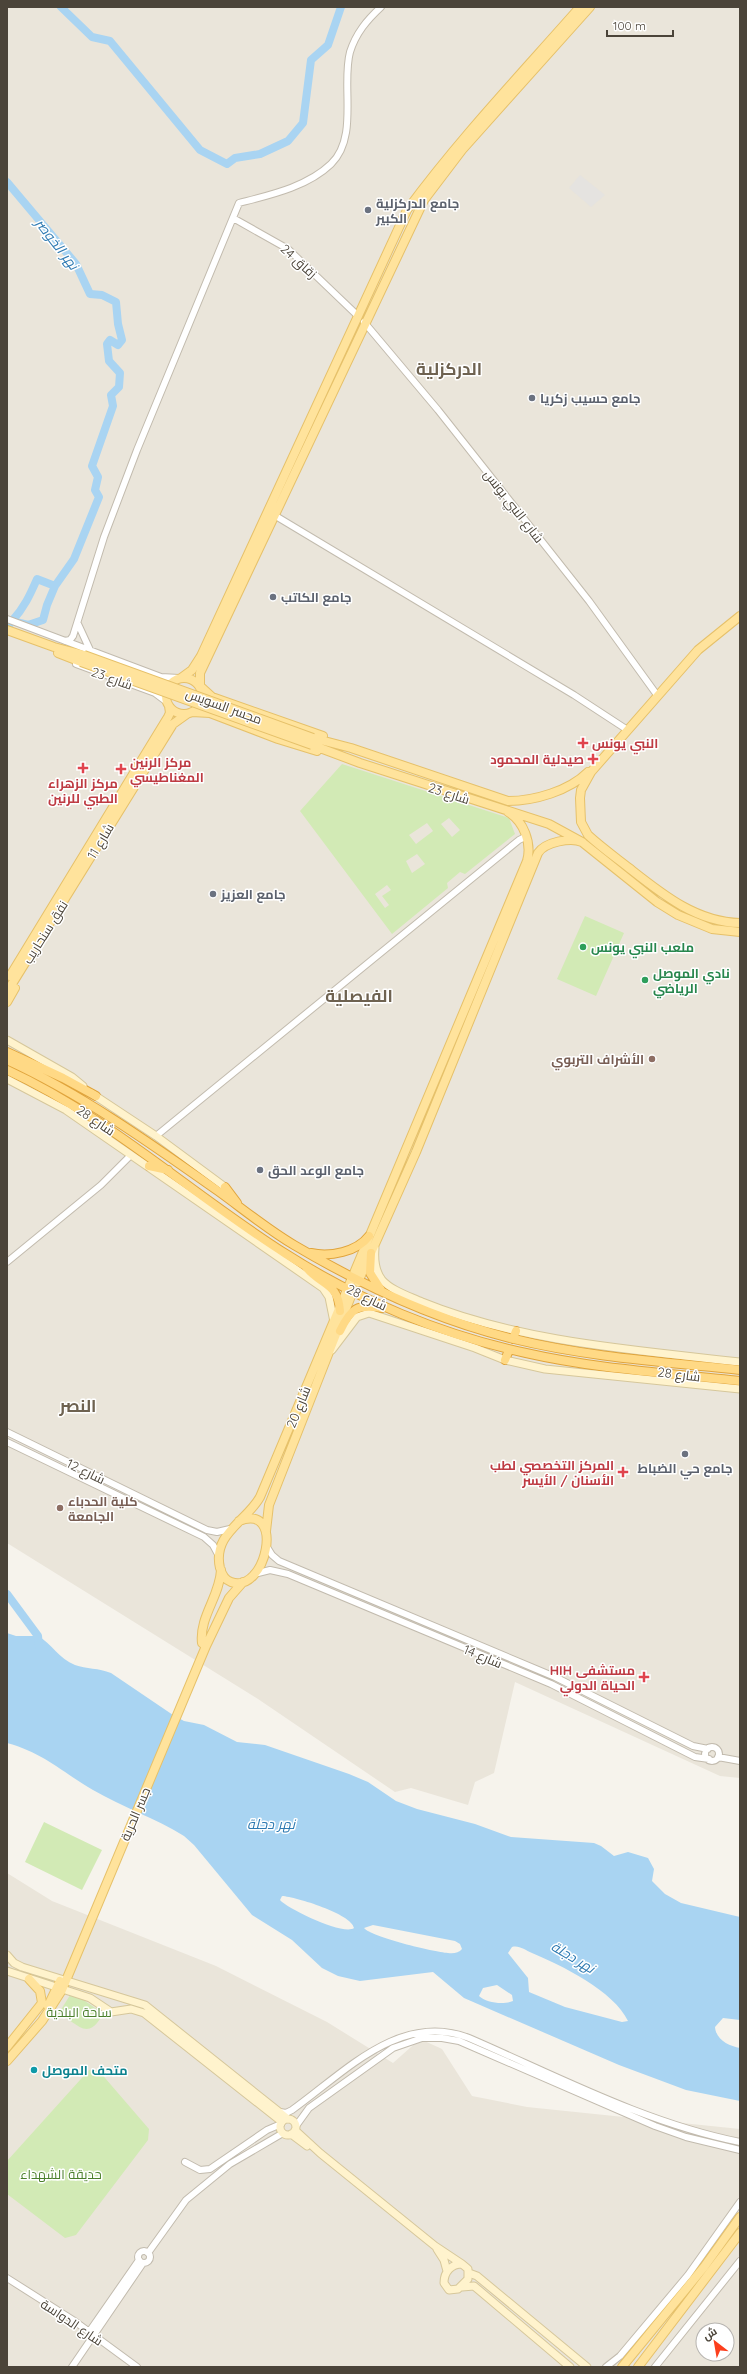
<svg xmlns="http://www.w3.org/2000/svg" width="747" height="2374" font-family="Quicksand,Cairo,sans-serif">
<rect width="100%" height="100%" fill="#f6f3ec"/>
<path fill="#eae5da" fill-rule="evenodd" d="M7 7H740V1778L720 1776 515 1682 494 1773 475 1782 468 1805 411 1788 395 1792 258 1699 7 1543Z
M7 1873 52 1901 216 1966 327 2022 393 2063 420 2039 442 2049 472 2096 527 2107 740 2129V2367H7ZM703 2330H727V2354H703Z"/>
<path fill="#d2eab5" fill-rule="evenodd" d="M342 764 509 818 515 834 465 874 460 872 447 883 448 888 392 934 300 811ZM449 818 460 830 452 837 441 824ZM427 823 433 831 416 844 409 835ZM417 854 425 864 412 873 406 861ZM387 885 391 890 382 896 389 905 385 908 375 894Z
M585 916 624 933 596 996 557 979Z
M44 1822 102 1850 82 1890 25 1862Z
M72 1992 98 2010 100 2019C84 2043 74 2016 57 2016Z
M89 2070 99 2071 149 2129 148 2140 76 2235 65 2238 7 2194V2161Z"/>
<path fill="#e5e3e0" d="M580 175 605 195 591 207 569 188Z"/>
<path fill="#a9d4f2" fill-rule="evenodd" d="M7 1633 16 1636H38C52 1644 59 1659 75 1665 86 1669 99 1668 111 1673L173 1715 184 1721 204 1725 237 1742 265 1745 349 1774 368 1782 396 1801 417 1809 475 1824 511 1837 594 1843 601 1846 614 1856 628 1852 648 1858 654 1869 652 1881 665 1894 681 1903 740 1917V2020L723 2018 715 2027C716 2040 729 2046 740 2048V2101L686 2090 619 2065 464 1998 433 1972 360 1981 338 1976 322 1968 292 1940 252 1915 194 1845 184 1836C155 1818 122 1807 93 1790 62 1772 44 1753 7 1743ZM282 1896C296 1897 352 1914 354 1928 344 1936 288 1909 280 1900ZM373 1925 455 1941 460 1944 462 1949C459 1953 453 1954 448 1953 434 1952 371 1937 364 1928ZM512 1947C519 1945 525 1950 532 1953 561 1965 614 1991 628 2021L622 2022 565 2007 529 1992 528 1978 508 1953ZM497 1985 512 1995 513 2001C504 2005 486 2003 479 1996L483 1988Z"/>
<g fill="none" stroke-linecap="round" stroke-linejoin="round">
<path stroke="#a9d4f2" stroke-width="8" d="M61 7 92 37 110 41 200 150 227 164 235 158 260 154 288 141 303 123 311 60 328 45 341 7
M7 182 76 264 90 294 102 295 116 302 118 324 122 340 118 345 110 340 107 344 109 361 120 373 119 387 111 395 113 406 92 466 98 477 95 490 99 497 74 559 55 586 47 605 43 620 28 625 12 621 7 628
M12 621C24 608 30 595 37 579L55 586
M7 1594 38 1636 39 1646"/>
<defs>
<path id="tertiary" d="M233 218 288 249 357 315
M364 322 438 410 589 601 657 695
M274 515 574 695 626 729
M7 619 161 677 179 678
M78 624 90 650
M65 641 70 640 73 636 104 537 137 450 239 203C270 195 307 187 331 164 359 137 341 85 350 52 356 33 367 20 381 7
M76 664 155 693 167 702
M156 1136 519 840 525 837 528 840
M7 1262 101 1185 131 1155
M7 1432 207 1530 217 1532 230 1529
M7 1442 204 1537 213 1545 219 1556
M267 1547 272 1555 279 1561 555 1677 693 1746 708 1749
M254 1574 270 1570 288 1574 551 1684 695 1757 709 1759
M705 1754a7 7 0 1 1 14 0a7 7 0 1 1-14 0Z
M718 1757 740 1761
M280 2112 286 2113 292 2110C344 2073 400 2011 469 2038 557 2076 645 2123 740 2142
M296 2126 309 2108 393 2048 422 2038H442L459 2041 655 2126 686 2137 740 2150
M185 2162 200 2170 210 2169 267 2130 281 2124
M138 2257a6 6 0 1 1 12 0a6 6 0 1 1-12 0Z
M148 2253 186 2200 230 2164 283 2133
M7 2278 73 2320 137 2367
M89 2332 139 2260
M72 2367 143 2263
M606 2367 620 2356 688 2275 740 2202
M655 2367 740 2261"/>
<path id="secondary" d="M7 1040 72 1077 83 1086
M7 1079 66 1110 323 1288 329 1297 334 1322
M91 1093 156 1136 225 1187
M375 1248C374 1259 375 1271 382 1280 392 1291 409 1296 422 1302 520 1342 635 1350 740 1362
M332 1350 357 1317 369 1313 475 1348 505 1360 545 1369 740 1389
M7 1955 14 1963 22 1967 145 2005 288 2119
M7 1971 90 1998 111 2012 131 2009 144 2013 282 2122
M280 2127a8 8 0 1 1 16 0a8 8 0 1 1-16 0Z
M295 2130 320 2153 435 2246 462 2264
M291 2134 307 2146
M437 2249 444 2260 447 2271
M462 2264 468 2269V2279L458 2289 449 2290 444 2283C444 2272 451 2264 462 2264Z
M469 2273 477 2276 587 2367
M462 2287 474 2286 480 2291 570 2367"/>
<path id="primary" d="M740 616 698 650 591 772 581 790 580 798 581 822 588 835C601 847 615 857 629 868 662 894 696 922 740 923
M7 630 54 647 84 655
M58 653 81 662
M166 696a18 18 0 1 1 36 0a18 18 0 1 1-36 0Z
M181 678 192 670 201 656 407 210C460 138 521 74 580 7
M200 686V673L424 200 462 150 590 7
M201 687 212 697 323 736
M192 712 210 713 278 739 317 751
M313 738 351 748 508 801C534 801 569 791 588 772
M312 745 360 763 549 824 582 842 657 902 678 915 712 929 740 932
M10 976 168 717 170 713 169 706
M7 992 173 724 187 714
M7 1002 15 988
M358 1282 416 1152 538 853C545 842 571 837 582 842
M239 1521C286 1502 266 1595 231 1582 225 1580 222 1575 220 1568 212 1534 246 1522 260 1497L527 861C532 844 524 821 508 812
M266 1531 269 1505 353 1291
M206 1646 202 1643C199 1617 220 1596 221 1570
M48 2006 60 1981
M7 2047 42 2003 40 1991 29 1979
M7 2061 42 2021 62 1990 206 1646 229 1598 243 1582
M622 2367 704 2267 740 2217
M638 2367 740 2233"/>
<path id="trunk" d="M7 1052 63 1078 96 1096
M7 1060C83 1095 150 1143 218 1191 243 1209 267 1229 294 1245 363 1286 436 1320 514 1339 587 1357 665 1362 740 1370
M7 1070C109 1117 191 1194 286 1254 358 1300 442 1335 526 1353 596 1369 669 1373 740 1381
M149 1166 168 1170
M225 1187 237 1203
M311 1253C330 1257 357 1252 369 1236
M371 1253 370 1273 381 1290
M306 1267C321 1286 338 1282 340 1311
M340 1331C351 1308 357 1304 382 1308
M513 1339 516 1331
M505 1360 509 1350"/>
</defs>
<use href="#tertiary" stroke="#c2bbae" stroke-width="8"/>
<use href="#secondary" stroke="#d6c79b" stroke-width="9"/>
<use href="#primary" stroke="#e6c16a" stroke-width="10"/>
<use href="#trunk" stroke="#e0a43c" stroke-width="10"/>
<use href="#tertiary" stroke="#fff" stroke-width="6"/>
<use href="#secondary" stroke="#fff3cd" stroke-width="7"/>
<use href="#primary" stroke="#ffe39c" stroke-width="8"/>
<use href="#trunk" stroke="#ffd985" stroke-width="8"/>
<defs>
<path id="primary-bridge" d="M84 655 313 738
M81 662 312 745"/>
</defs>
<use href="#primary-bridge" stroke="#e6c16a" stroke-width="10" stroke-linecap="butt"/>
<use href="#primary-bridge" stroke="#ffe39c" stroke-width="8"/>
</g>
<g fill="#6b7280" stroke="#fff" stroke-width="1.5">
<circle cx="368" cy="210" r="4"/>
<circle cx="532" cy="398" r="4"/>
<circle cx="273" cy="597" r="4"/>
<circle cx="213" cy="894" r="4"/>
<circle cx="260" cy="1170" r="4"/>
<circle cx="685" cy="1454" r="4"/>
</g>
<g fill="#e0444e" stroke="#fff" stroke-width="1.5">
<path d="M581 737h4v4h4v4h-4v4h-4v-4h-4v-4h4z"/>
<path d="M591 753h4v4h4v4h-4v4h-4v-4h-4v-4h4z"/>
<path d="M81 762h4v4h4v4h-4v4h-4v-4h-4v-4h4z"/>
<path d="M119 763h4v4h4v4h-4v4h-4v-4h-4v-4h4z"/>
<path d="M621 1466h4v4h4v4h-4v4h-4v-4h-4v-4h4z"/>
<path d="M642 1671h4v4h4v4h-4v4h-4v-4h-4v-4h4z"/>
</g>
<g fill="#2e9e5b" stroke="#fff" stroke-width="1.5">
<circle cx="583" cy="947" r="4"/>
<circle cx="645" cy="980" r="4"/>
</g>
<g fill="#8d6e63" stroke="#fff" stroke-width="1.5">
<circle cx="652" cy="1059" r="4"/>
<circle cx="60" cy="1508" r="4"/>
</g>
<circle fill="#0f9aa8" stroke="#fff" stroke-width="1.5" cx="34" cy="2070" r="4"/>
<g text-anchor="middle" stroke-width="3" stroke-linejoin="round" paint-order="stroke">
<g font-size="13" font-weight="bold" fill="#5b616d" stroke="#fff" text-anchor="start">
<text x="376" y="208">جامع الدركزلية<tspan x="376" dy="15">الكبير</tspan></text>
<text x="540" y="403">جامع حسيب زكريا</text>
<text x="281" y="602">جامع الكاتب</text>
<text x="221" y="899">جامع العزيز</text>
<text x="268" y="1175">جامع الوعد الحق</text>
<text x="685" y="1473" text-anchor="middle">جامع حي الضباط</text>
</g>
<g font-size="13" fill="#4b4439" stroke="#fff">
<text transform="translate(299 261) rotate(42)" y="5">زقاق 24</text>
<text transform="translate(514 506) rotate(52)" y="5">شارع النبي يونس</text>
<text transform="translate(112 678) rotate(20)" y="5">شارع 23</text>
<text transform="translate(224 706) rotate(20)" y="5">مجسر السويس</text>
<text transform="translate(449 793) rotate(18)" y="5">شارع 23</text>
<text transform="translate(100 841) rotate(-59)" y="5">شارع 11</text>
<text transform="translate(45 932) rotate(-58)" y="5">نفق سنحاريب</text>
<text transform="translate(96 1120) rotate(34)" y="5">شارع 28</text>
<text transform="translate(367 1297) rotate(26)" y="5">شارع 28</text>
<text transform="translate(679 1374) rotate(7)" y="5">شارع 28</text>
<text transform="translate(298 1407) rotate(-68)" y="5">شارع 20</text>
<text transform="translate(86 1471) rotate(26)" y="5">شارع 12</text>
<text transform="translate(483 1656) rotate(23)" y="5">شارع 14</text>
<text transform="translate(135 1814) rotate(-67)" y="5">جسر الحرية</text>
<text transform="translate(72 2322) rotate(34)" y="5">شارع الدواسة</text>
</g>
<g font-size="13" font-weight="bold" fill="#be3a42" stroke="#fff" text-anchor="end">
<text x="592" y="748" text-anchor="start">النبي يونس</text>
<text x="584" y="764">صيدلية المحمود</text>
<text x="130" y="767" text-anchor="start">مركز الرنين<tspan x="130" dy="15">المغناطيسي</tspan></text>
<text x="83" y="788" text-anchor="middle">مركز الزهراء<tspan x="83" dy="15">الطبي للرنين</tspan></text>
<text x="614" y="1470">المركز التخصصي لطب<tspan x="614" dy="15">الأسنان / الأيسر</tspan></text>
<text x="635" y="1675">HIH مستشفى<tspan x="635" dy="15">الحياة الدولي</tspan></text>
</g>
<g font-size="13" font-weight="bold" fill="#27864d" stroke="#fff" text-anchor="start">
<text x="591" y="952">ملعب النبي يونس</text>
<text x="653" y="978">نادي الموصل<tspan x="653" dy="15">الرياضي</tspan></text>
</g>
<g font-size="13" font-weight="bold" fill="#785e54" stroke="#fff" text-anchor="end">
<text x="644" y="1064">الأشراف التربوي</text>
<text x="68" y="1506" text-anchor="start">كلية الحدباء<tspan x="68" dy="15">الجامعة</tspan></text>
</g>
<g font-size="13" fill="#4a7f2a" stroke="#fff">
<text x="79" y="2017">ساحة البلدية</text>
<text x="61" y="2179">حديقة الشهداء</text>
</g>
<g font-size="13" font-weight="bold" fill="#0d838f" stroke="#fff" text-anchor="start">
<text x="42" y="2075">متحف الموصل</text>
</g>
<g font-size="14" font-style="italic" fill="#2e7ab2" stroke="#fff">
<text transform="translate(57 244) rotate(52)" y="5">نهر الخوصر</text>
<text x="271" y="1829">نهر دجلة</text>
<text transform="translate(573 1957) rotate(31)" y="5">نهر دجلة</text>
</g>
<g font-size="17" font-weight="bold" fill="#6e6250" stroke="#fff">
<text x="449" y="375">الدركزلية</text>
<text x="359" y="1002">الفيصلية</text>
<text x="78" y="1412">النصر</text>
</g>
</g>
<rect width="747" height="2374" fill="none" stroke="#4b4439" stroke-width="16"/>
<g transform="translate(715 2342) rotate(329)"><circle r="19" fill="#ffffff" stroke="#b7b4b0"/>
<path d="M0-3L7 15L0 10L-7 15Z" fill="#fc3f1d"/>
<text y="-6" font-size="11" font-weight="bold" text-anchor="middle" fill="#4b4439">ش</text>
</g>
<path d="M607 30v6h66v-6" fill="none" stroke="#4b4439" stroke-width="2"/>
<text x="613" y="30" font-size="12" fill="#4b4439" stroke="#ffffff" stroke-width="3" paint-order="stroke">100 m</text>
</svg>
